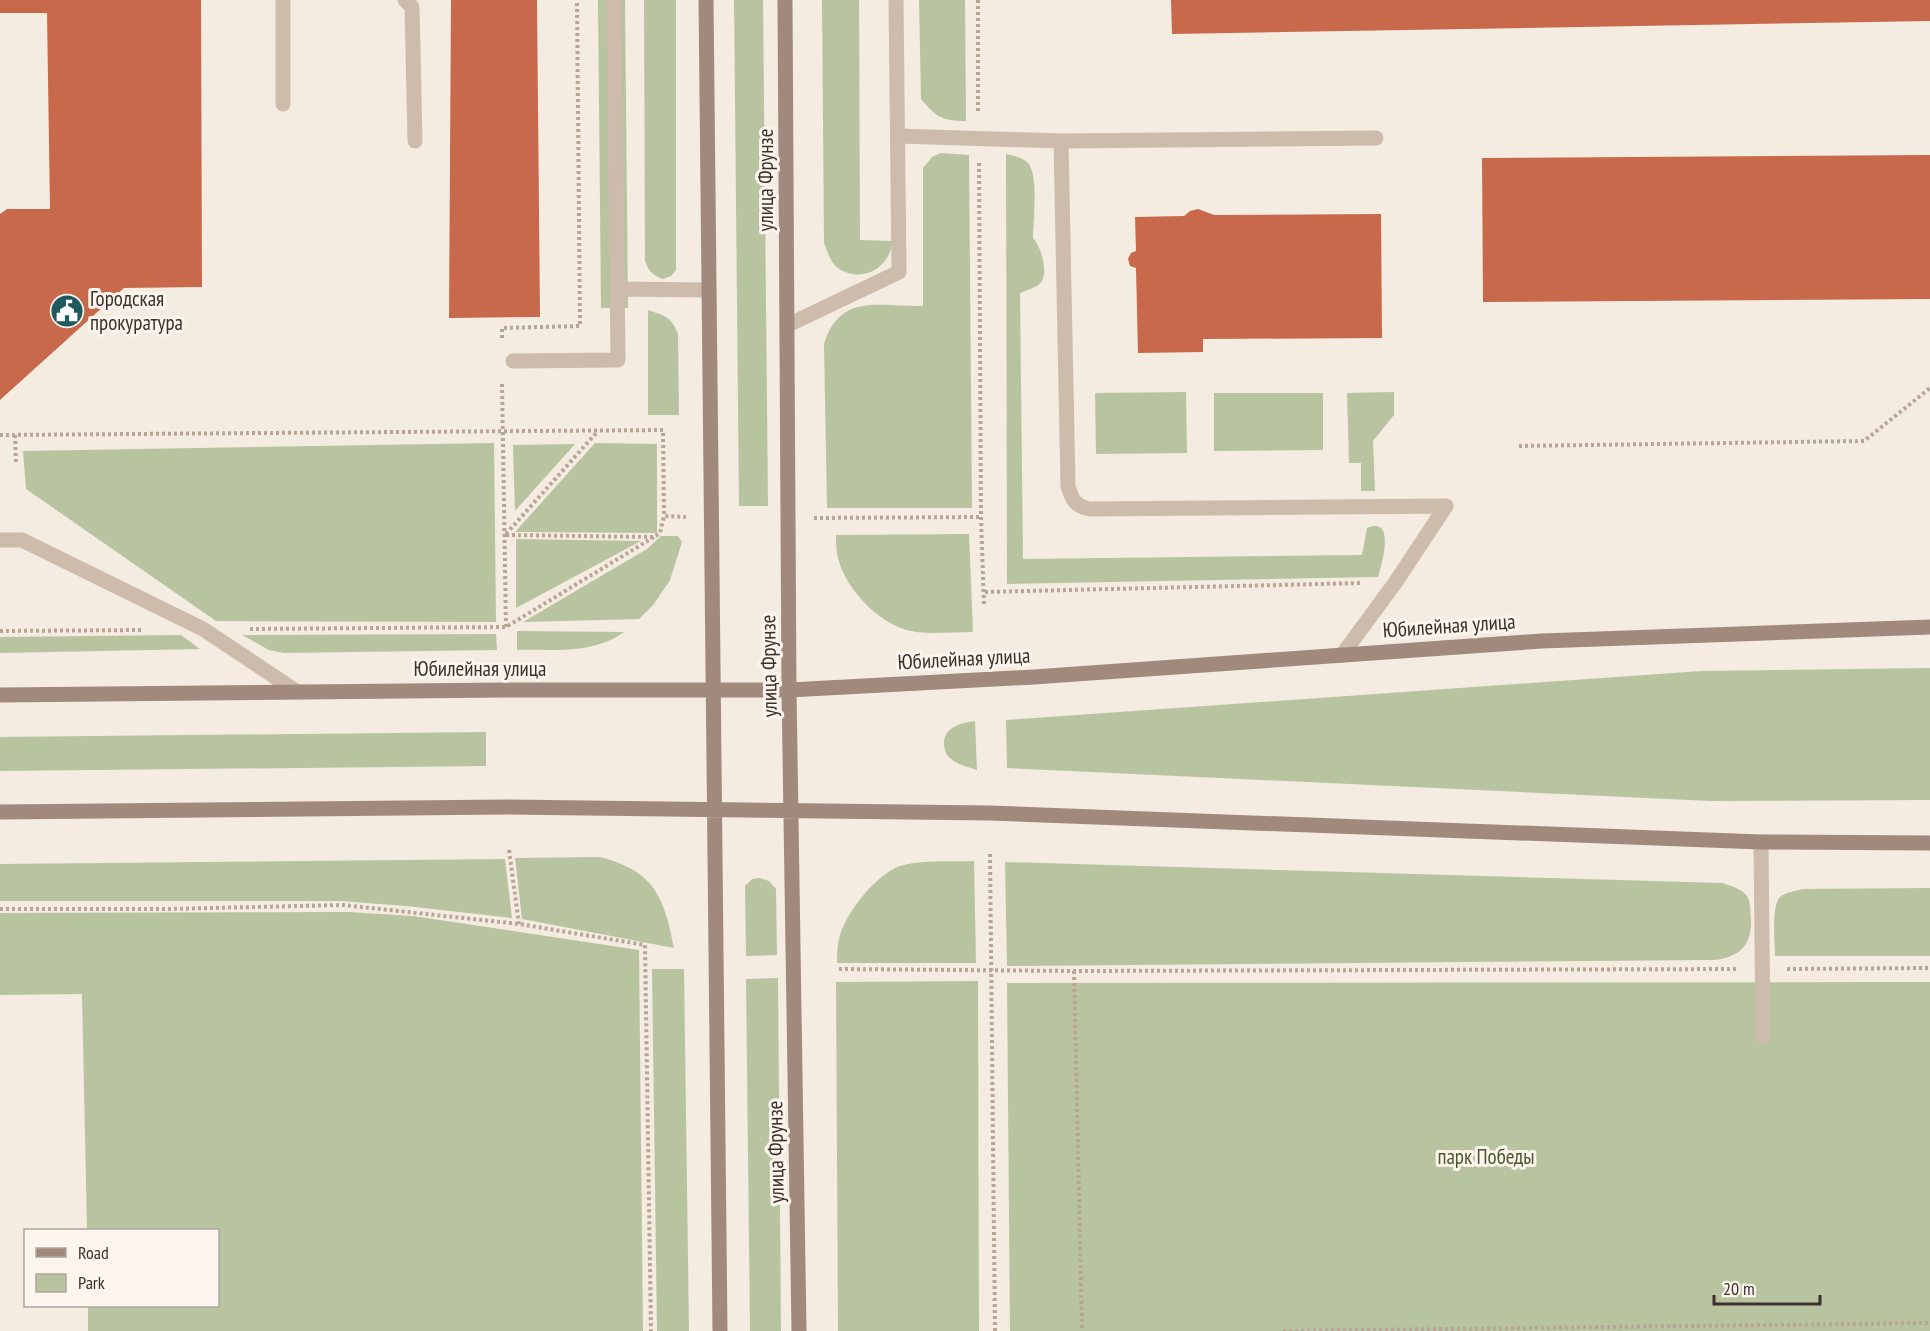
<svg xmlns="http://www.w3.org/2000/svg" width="1930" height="1331" font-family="'PT Sans Narrow',sans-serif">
<rect width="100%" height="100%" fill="#f4ebe1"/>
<path fill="#b8c4a0" d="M598 0H625L628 308H601Z
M644 0H676V270L671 276 663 279C653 275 649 272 645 261Z
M734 0H763L768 506H739Z
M822 0H859L860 240 892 241C891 266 865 283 841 270 831 265 828 253 824 243Z
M919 0H965L966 121C942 121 936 117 921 99Z
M941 153 969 155 972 508H827L824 344C840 292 880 307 923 306V168L932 157Z
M1006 154C1014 156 1022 157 1028 163 1039 176 1033 221 1033 238 1041 246 1048 271 1042 281 1037 288 1027 290 1020 293L1023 559 1362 555 1367 528C1397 515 1381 567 1378 577L1007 584Z
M648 310C665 316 671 316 678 334L679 415H648Z
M1186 392 1187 453 1096 454 1095 393Z
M1394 392V415L1373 441 1375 491H1361V463H1349L1347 393Z
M1214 393H1323V450L1214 451Z
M494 443 496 622 216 621 26 489 23 451Z
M595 443 657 444V533L515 532Z
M575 444 515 511 513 445Z
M969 534 973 632C954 632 934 634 916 632 883 628 846 591 838 558 836 551 836 542 836 535Z
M661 536H678L682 542 670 580 654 604 639 619 523 622 647 549Z
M516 539 641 541 516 608Z
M517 631 624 632C592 655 554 649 517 650Z
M496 634 497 650 284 653 269 650 242 635Z
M181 635 200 649 0 653V637Z
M1930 668V800L1710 801 1007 768 1006 720 1701 671Z
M975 721 977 770C968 767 957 765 950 758 946 755 945 750 944 745 943 727 961 723 975 721Z
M486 732V766L0 771V737Z
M600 857C654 871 664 896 674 948L522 919 515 858Z
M505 859 512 918 406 906 341 901H0V864Z
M974 861 976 963H837C837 955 837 947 839 939 844 915 876 874 900 866 923 859 950 862 974 861Z
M1005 862 1722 883C1731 886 1741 888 1747 896 1751 903 1750 911 1751 919 1752 945 1740 956 1716 960L1007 966Z
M760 878 769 881 776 889 777 955 746 956 745 886 752 879Z
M1930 888V956H1775C1775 943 1771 906 1780 897 1786 892 1796 891 1803 889Z
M349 912 413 916 639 950 643 1331H88V1306H218V1230H87L82 994 0 995V913Z
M652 969H684L689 1331H657Z
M778 978 781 1331H750L746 979Z
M978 981 979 1331H838L836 982Z
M1930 982V1331H1010L1007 983Z"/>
<path fill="#c8694b" d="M0 0H201L202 287 124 288 0 400V214L7 209H50L47 13H0Z
M451 0H537L540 317 449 318Z
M1171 0H1930V21L1172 34Z
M1930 155V299L1483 302 1482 158Z
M1198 209 1214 215 1381 214 1382 338 1203 339V352L1138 353 1136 268 1130 266 1128 259 1131 253 1136 251 1135 217 1184 216 1190 211Z"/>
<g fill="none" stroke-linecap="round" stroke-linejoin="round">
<path stroke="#b9a596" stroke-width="4" stroke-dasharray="3 3" stroke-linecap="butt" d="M978 0V113
M979 163 981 517 984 605
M502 338V328L580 326 577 0
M502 384 506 627
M0 435 663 430 664 516
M15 435 16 464
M1519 446 1864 441 1930 388
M814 518 981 517
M506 534 598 431
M506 535 654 537 660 533 664 516 686 517
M985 592 1362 583
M250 629 506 627 654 537
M0 631 143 630
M509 850 519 924
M990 854 995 1331
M0 909H167L343 905 519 924 645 945 651 1331
M839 969 1074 971 1737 969
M1787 969 1930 968
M1074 971 1082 1331
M1283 1331 1930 1323"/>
<path stroke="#cdbbac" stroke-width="15" d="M283 0V104
M405 0 412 7 415 141
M898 136 1061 141 1376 138
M1061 141 1068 486C1072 500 1075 506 1090 509L1446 506
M617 289 709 290
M788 325 899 272 896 0
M513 361 618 360 614 0
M0 540H22L203 629 296 691
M1342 655 1395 583 1446 506
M1761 842 1763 1037"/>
<path stroke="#a18a7d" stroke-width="15" d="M706 0 720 1331
M785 0 789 690 799 1331
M0 695 505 690H789L1034 677 1542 641 1930 627
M0 812 505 807 989 813 1761 842 1930 843"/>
</g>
<defs>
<symbol id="civic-disc" viewBox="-11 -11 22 22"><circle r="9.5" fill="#1f5a5e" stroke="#fbf5ee"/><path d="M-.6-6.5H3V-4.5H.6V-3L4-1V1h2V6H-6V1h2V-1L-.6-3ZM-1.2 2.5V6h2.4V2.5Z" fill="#fff"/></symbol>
</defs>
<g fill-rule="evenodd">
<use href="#civic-disc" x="48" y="292" width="38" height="38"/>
</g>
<g text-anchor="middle" stroke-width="6" stroke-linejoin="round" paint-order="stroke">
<g font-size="21" fill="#3b302b" stroke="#fbf5ee">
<text transform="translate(766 180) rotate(-90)" y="7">улица Фрунзе</text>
<text transform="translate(1449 626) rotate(-4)" y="7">Юбилейная улица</text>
<text transform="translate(964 659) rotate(-3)" y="7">Юбилейная улица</text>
<text transform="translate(769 666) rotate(-91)" y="7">улица Фрунзе</text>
<text x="480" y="676">Юбилейная улица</text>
<text transform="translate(776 1152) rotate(-91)" y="7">улица Фрунзе</text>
</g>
<g font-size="21" fill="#3b302b" stroke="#fbf5ee" text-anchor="start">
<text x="90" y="306">Городская<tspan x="90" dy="24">прокуратура</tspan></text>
</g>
<g font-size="21" fill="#4a5a2e" stroke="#fbf5ee">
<text x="1486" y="1164">парк Победы</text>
</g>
</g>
<rect x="24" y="1229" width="195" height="78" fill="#fbf5ee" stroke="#aea6a0" stroke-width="1.5"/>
<rect x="36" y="1248" width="30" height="9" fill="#a18a7d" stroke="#aea6a0" stroke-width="1.5"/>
<text x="78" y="1259" font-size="18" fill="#3b302b">Road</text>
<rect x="36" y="1274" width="30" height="18" fill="#b8c4a0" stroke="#aea6a0" stroke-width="1.5"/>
<text x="78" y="1289" font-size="18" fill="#3b302b">Park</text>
<path d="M1714 1295v9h106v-9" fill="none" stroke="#3b302b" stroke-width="3"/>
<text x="1723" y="1295" font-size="18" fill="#3b302b" stroke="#fbf5ee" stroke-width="4.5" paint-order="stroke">20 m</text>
</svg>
